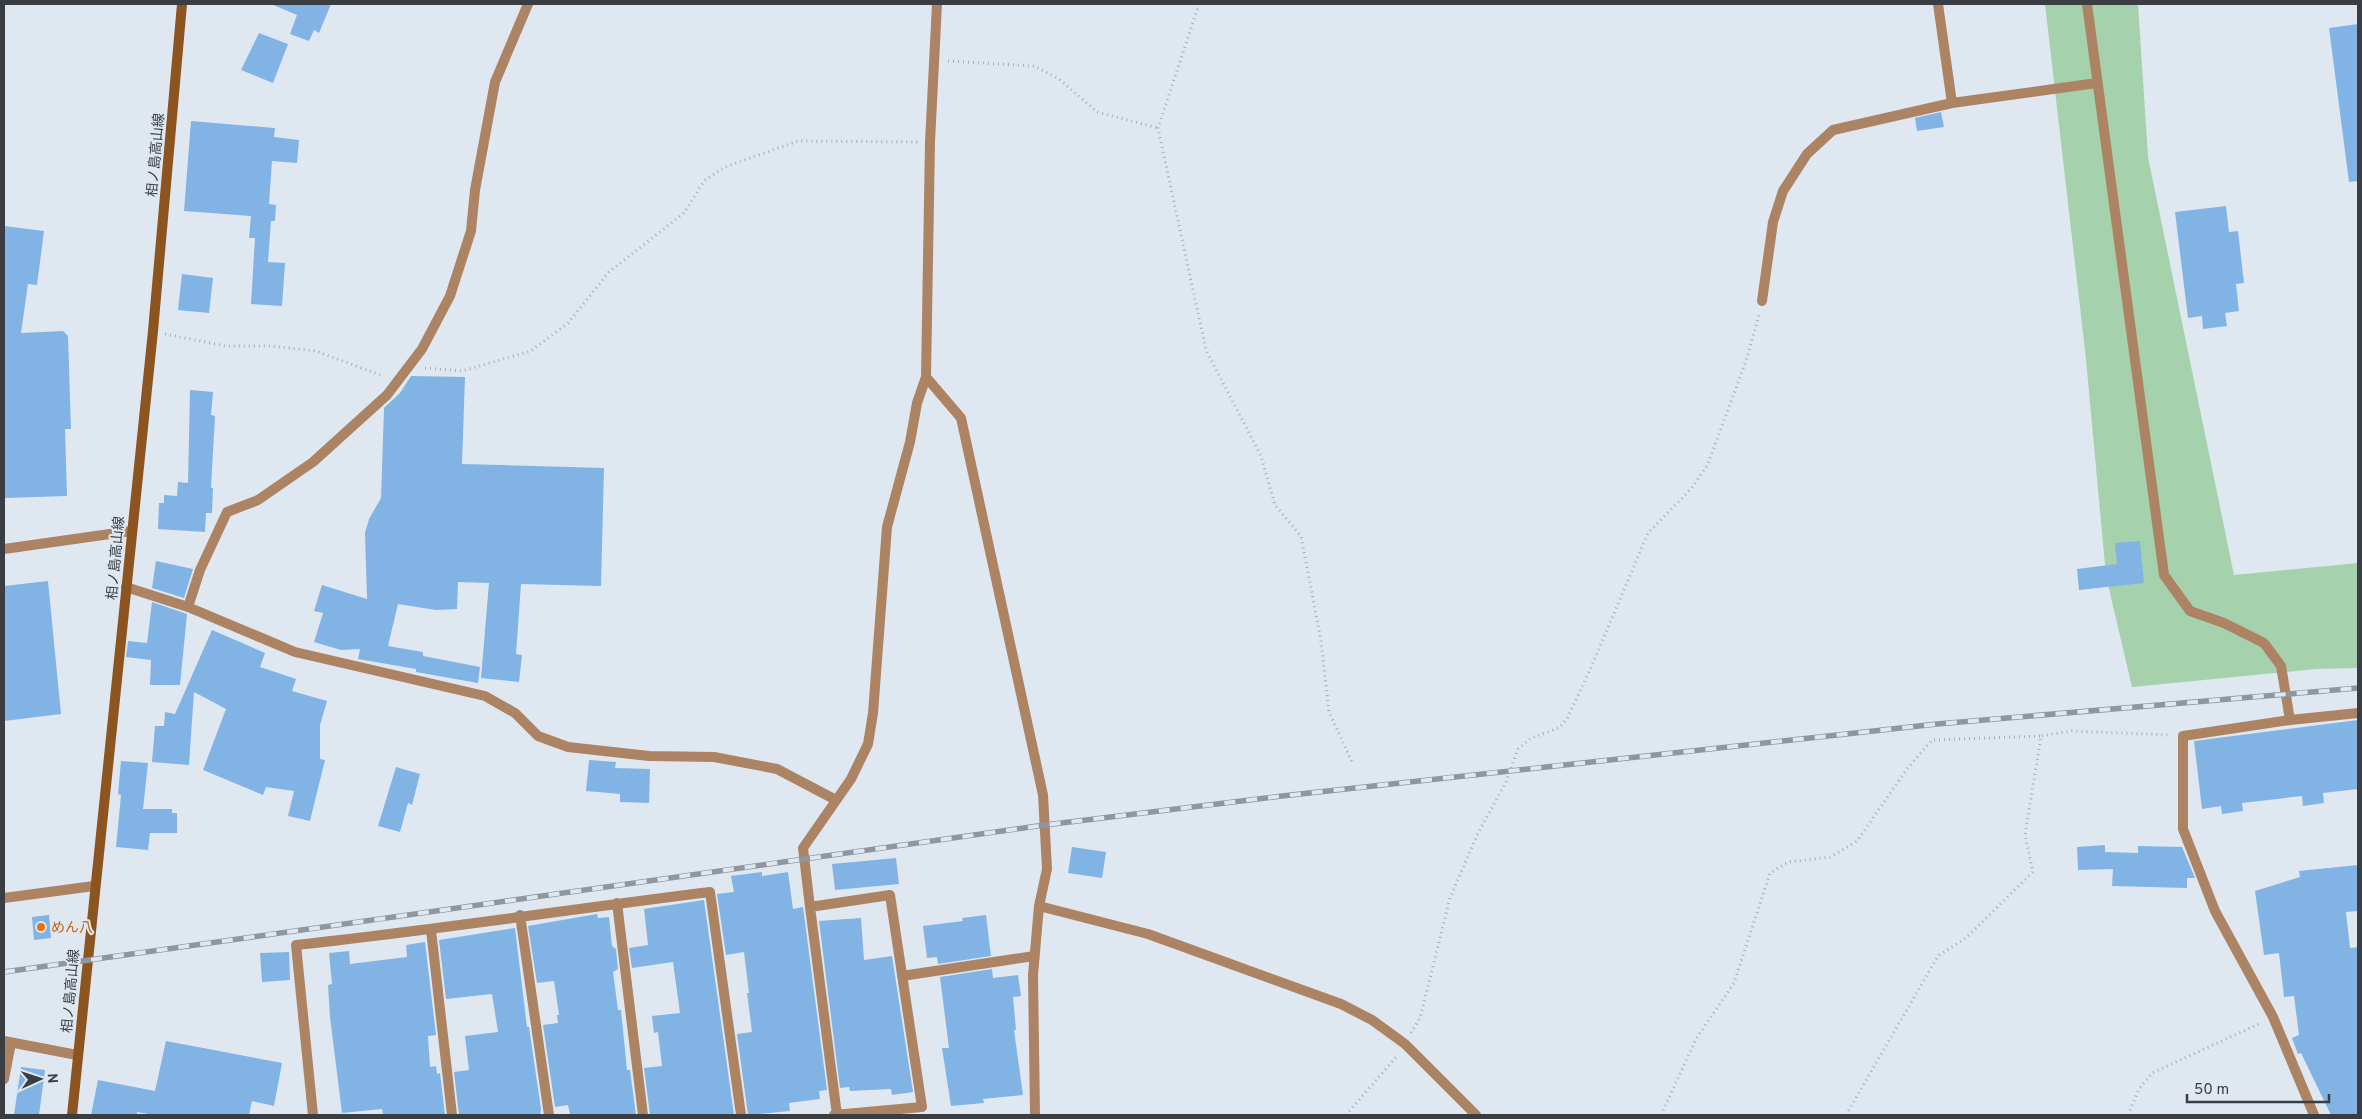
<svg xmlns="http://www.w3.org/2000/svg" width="2362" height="1119" font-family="Overpass,'Noto Sans JP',sans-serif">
<rect width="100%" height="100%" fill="#dfe8f1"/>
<path fill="#a5d1ac" d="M2045 4H2138L2148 157 2234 575 2358 563V668L2316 669 2132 687 2106 576 2086 359Z"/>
<path fill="#81b4e4" d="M271 4H331L319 33 314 30 309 41 290 34 297 15Z
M2358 24V181L2349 182 2329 28Z
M259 33 288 44 273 83 241 70Z
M1941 112 1944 127 1917 131 1915 118Z
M191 121 275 128 274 137 299 140 297 163 272 161 269 204 276 205 275 221H271L268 262 285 263 282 306 251 304 255 238H249L251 216 184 211Z
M2226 206 2229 232 2238 231 2244 283 2236 284 2239 311 2225 313 2227 326 2203 329 2202 316 2188 318 2175 212Z
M4 226 44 231 37 285 28 284 21 333 63 331 68 336 71 429H65L67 496 4 498Z
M182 274 213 278 209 313 178 310Z
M411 376 465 377 462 464 604 468 601 586 521 584 516 654 522 655 519 682 481 678 489 583 458 582 457 609 436 610 398 604 388 646 423 652V656L480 667 478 683 416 672V669L358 659 360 649 341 650 314 642 323 613 314 611 322 585 367 599 365 533 369 519 381 498 384 408 400 393Z
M190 390 213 392 211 415 215 416 211 488H213L212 513H206L205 532 158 529 159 503H164V495L177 496 178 482 188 483Z
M2140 541 2144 583 2079 590 2077 569 2117 564 2115 543Z
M156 561 193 569 184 598 152 588Z
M48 581 61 714 4 721V586Z
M152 602 187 614 180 685H150L151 660 126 657 128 641 147 643Z
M212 630 265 653 260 667 296 679 292 691 327 701 320 725V759L325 760 310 821 288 816 294 791 266 787 263 795 203 770 226 709 194 692 189 765 152 762 155 726H164L165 712 175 714Z
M2358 720V789L2323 793 2324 803 2303 806 2302 796 2242 803 2243 811 2222 814 2221 806 2202 809 2194 741Z
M589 760 616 762 615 768 650 769 649 803 620 802V794L586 791Z
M121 761 148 763 143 809H172V813H177V833H150L148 850 116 847 121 795 118 794Z
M396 767 420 774 412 805 408 803 400 832 378 826Z
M2105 845V852L2138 853V846L2182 847 2195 878H2187V888L2112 886 2113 869 2078 870 2077 847Z
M1072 847 1106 852 1102 878 1068 873Z
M896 858 899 884 835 890 832 864Z
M2358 865V911L2346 912 2350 948 2358 947V1115H2331L2301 1053 2298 1054 2292 1038 2299 1035 2294 996 2284 997 2279 953 2264 955 2255 891 2300 877 2299 871Z
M762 872V876L788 872 793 909 803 907 827 1090 819 1091 820 1099 789 1103 790 1111 748 1115 737 1034 752 1032 747 993H749L744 952 726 955 717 894 734 892 731 876Z
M704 900 734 1115H650L644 1068 662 1066 658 1032 654 1033 652 1016 680 1013 673 962 632 968 629 948 648 945 644 909Z
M597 914 598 918 609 917 612 946 616 949 618 969 613 972 618 1010H621L627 1070H630L636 1115H570L568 1105 555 1107 543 1025 558 1023 557 1015H559L554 981 537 983 528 926Z
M49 915 51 938 34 940 32 917Z
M986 915 991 956 938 964 937 957 927 958 923 926 963 921 962 918Z
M861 918 864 960 892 956 913 1092 892 1095 891 1089 850 1091 849 1087 840 1088 819 921Z
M515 928 527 1027H529L541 1109 540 1115H459L454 1072 469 1070 465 1036 498 1032 492 994 446 999 439 940Z
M425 942 436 1035 428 1036 430 1067 436 1066 437 1074 440 1073 445 1115H383L382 1109 342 1113 330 1017 328 985 332 984 329 953 349 951 350 964 407 957 406 945Z
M289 952 290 980 262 982 260 953Z
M992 969 993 978 1018 975 1021 996 1013 997 1016 1030H1014L1023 1095 983 1099 984 1103 951 1106 942 1048H949L940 977Z
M166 1041 282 1063 274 1106 252 1101 249 1115H154L137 1112V1115H91L98 1080 155 1091Z
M21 1067 45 1070 39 1115H14Z"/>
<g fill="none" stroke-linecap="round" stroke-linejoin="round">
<path stroke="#a6adb5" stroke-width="3" stroke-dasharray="1 4" stroke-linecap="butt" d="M1199 4 1158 128 1206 350 1261 456 1275 505 1301 536 1321 641 1329 712 1352 762
M948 61 1034 66 1059 79 1097 112 1158 128
M165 334 225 346H269L316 351 383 376
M425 368 462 371 531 351 568 323 609 272 684 213 704 181 725 167 798 141 918 142
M1411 1033 1420 1018 1450 898 1478 833 1506 782 1518 749 1531 738 1559 728 1567 719 1590 670 1648 533 1691 489 1708 464 1747 358 1759 315
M1346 1115 1398 1055
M1661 1115 1696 1039 1734 983 1770 873 1788 862 1831 857 1857 841 1907 769 1932 740 2041 736
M1846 1115 1938 956 1966 938 2033 872 2025 835 2041 736 2072 731 2170 735
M2128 1115 2139 1089 2152 1073 2261 1023"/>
<path stroke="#ac8464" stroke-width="10" d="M1938 4 1952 103
M1762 301 1773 222 1783 191 1807 154 1833 130 1952 103 2097 83
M926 377 961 418 1043 795 1047 869 1039 906 1033 975 1035 1115
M126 587 188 607 295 652 485 696 515 713 538 736 568 747 649 756 714 757 777 769 836 800
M188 607 200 570 227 512 258 500 313 462 387 395 422 349 450 296 471 231 475 190 495 82 528 4
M2290 720 2183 736V829L2215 911 2273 1017 2314 1115
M4 898 94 886
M617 903 643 1115
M1039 906 1148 934 1341 1004 1372 1020 1405 1044 1476 1115
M810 907 837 1115
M520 915 549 1115
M431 930 452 1115
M902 976 1034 956
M4 1079 11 1043
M313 1115 296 945C435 930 572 909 710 892L741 1115
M834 1115 922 1107 890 895 810 907 803 848 851 779 868 744 873 713 887 527 910 442 917 403 926 377 930 142 937 4"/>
<path stroke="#ac8464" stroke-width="10" d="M2087 4 2164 575 2190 611 2224 623 2264 643 2281 666 2290 720 2358 713
M4 549 131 531
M4 1041 77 1055"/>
<path stroke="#8c541e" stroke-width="10" d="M72 1115 153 331 182 4"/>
<defs>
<path id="rail" d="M4 972 1045 825 1282 796 1937 724 2358 688"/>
</defs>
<use href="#rail" stroke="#90969d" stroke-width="5.5"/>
<use href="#rail" stroke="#dfe8f1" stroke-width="4" stroke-dasharray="11" stroke-linecap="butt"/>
</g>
<circle fill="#e8710a" stroke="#dfe8f1" stroke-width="2" cx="41" cy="927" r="5"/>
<g text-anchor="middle" stroke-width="4" stroke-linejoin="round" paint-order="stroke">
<g font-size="14" fill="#3a3d41" stroke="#dfe8f1">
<text transform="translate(155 155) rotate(-85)" y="5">相ノ島高山線</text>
<text transform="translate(115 558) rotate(-85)" y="5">相ノ島高山線</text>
<text transform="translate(70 991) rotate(-85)" y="5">相ノ島高山線</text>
</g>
<g font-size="14" fill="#c56008" stroke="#dfe8f1" text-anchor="start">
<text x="51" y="932">めん八</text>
</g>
</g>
<rect width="2362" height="1119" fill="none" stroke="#3a3d41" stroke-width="10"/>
<g transform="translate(40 1079) rotate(87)" stroke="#dfe8f1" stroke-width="4" paint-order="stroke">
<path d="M0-4L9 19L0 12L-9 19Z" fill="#3a3d41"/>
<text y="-8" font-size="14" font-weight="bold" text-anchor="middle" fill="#3a3d41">N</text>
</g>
<path d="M2187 1094v8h142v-8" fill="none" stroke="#3a3d41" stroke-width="2.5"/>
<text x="2194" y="1094" font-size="15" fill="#3a3d41" stroke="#dfe8f1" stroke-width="4" paint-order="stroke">50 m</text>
</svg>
